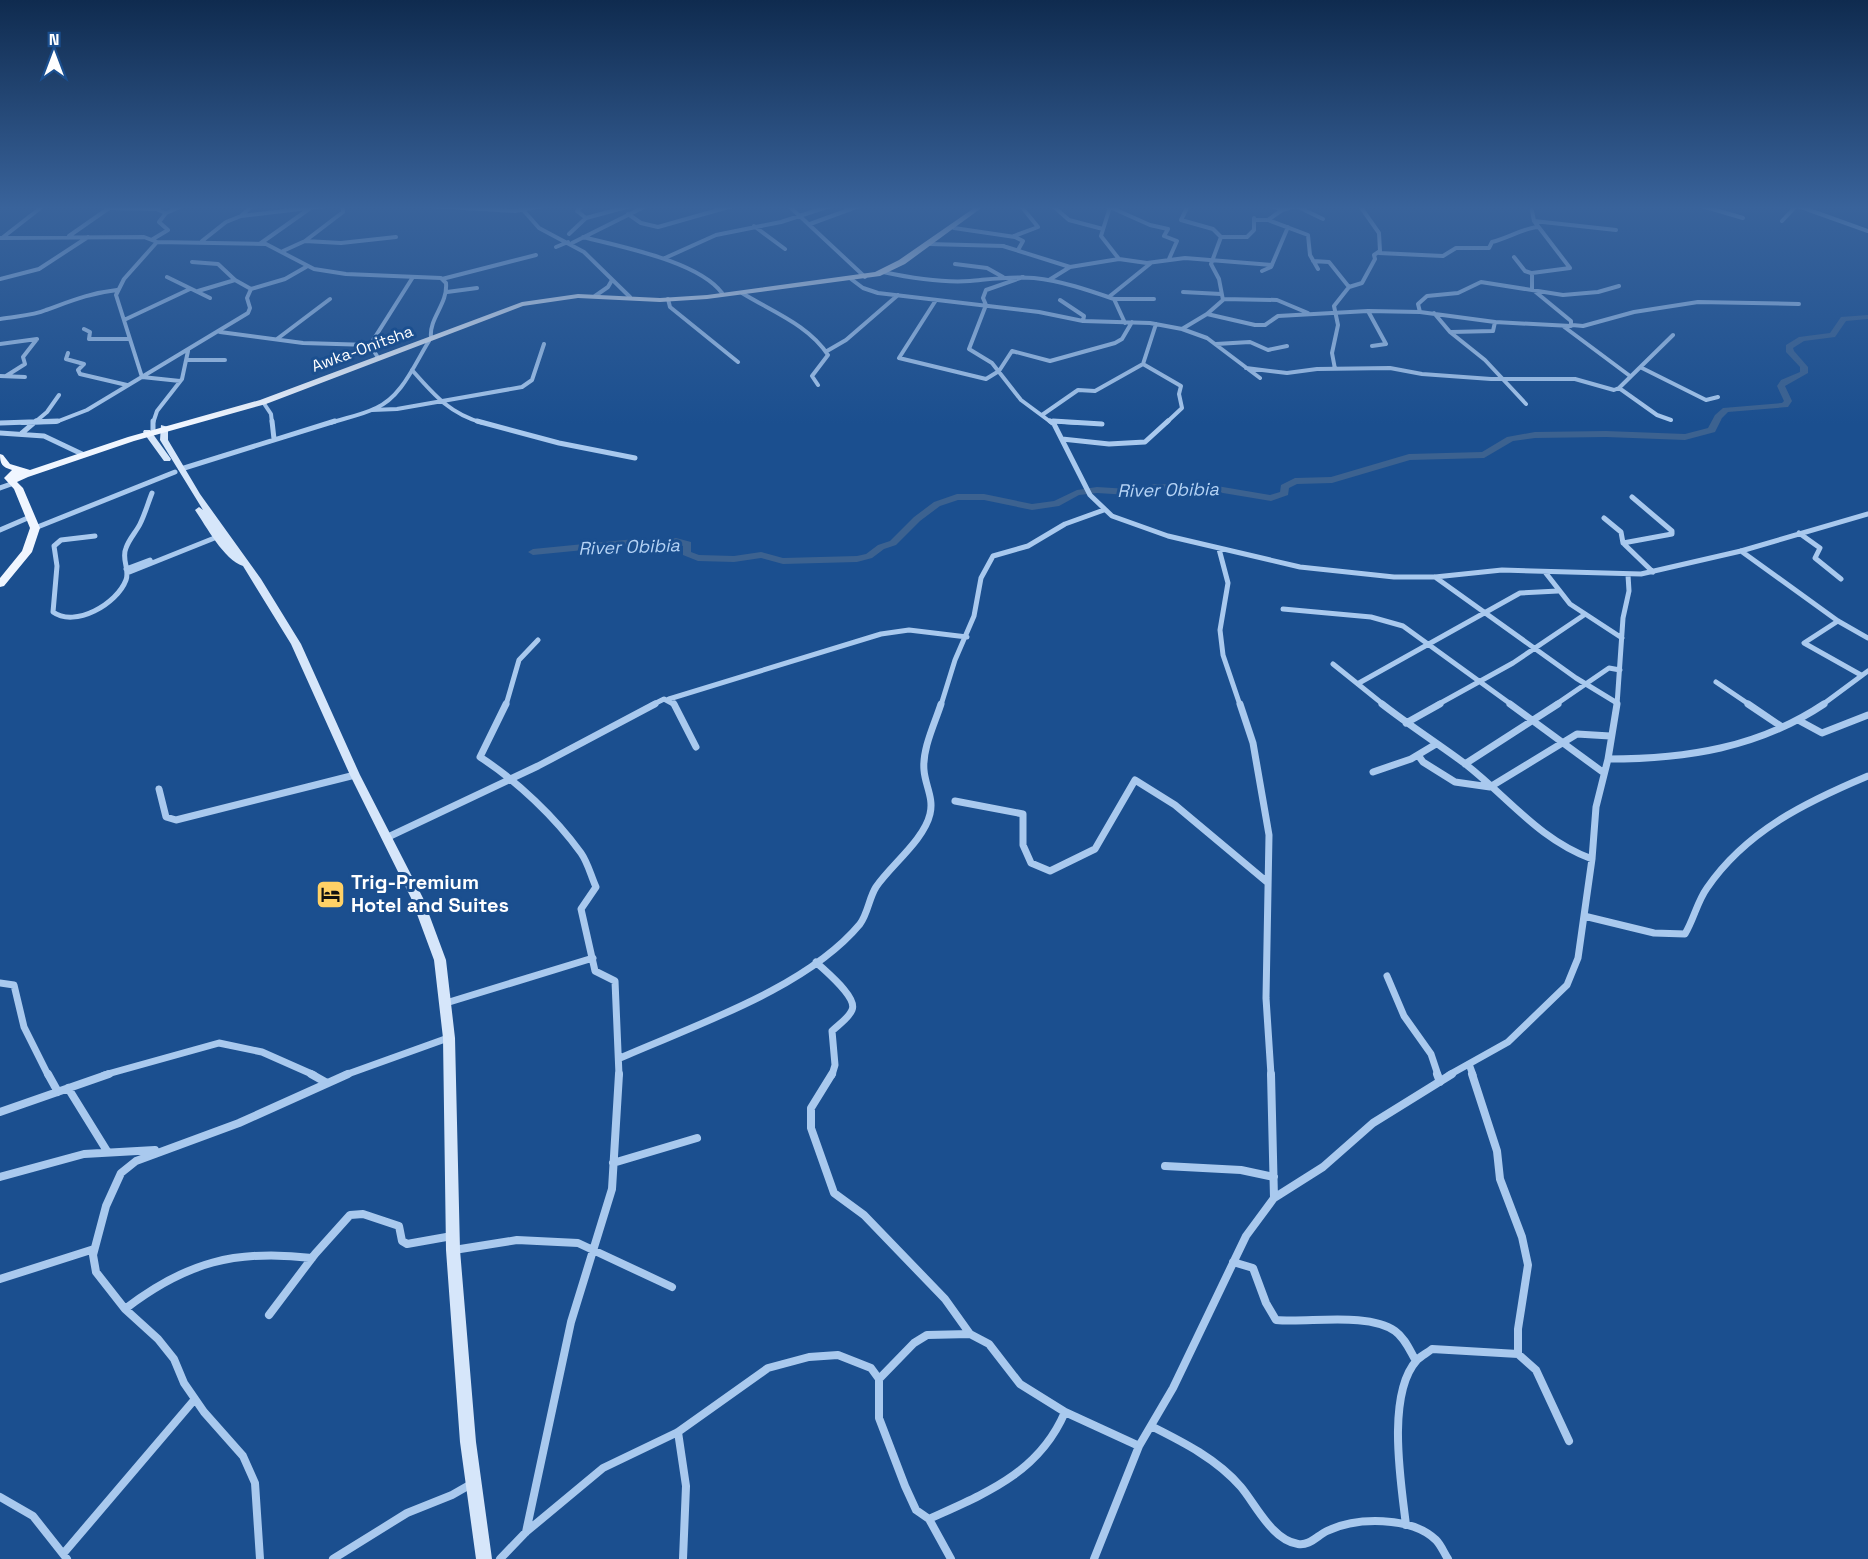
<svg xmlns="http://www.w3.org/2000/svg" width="1868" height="1559" font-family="'Space Grotesk',sans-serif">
<rect width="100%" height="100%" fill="#1b4f8f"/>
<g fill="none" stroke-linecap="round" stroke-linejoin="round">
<path fill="#3c6290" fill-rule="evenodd" d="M1868 315V319L1846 321 1835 337 1804 341 1793 348 1794 351 1808 367V373L1785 386 1792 401 1788 407 1728 412 1722 418 1715 432 1685 440 1606 437 1535 438 1513 441 1484 458 1410 460 1332 483 1297 484 1289 488 1288 495 1271 501 1211 491 1155 490 1129 495 1097 493 1079 495 1059 506 1032 510 984 500H958L940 506 920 521 896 545 884 549 872 558 857 562 783 564 761 558 734 562 698 561 683 555V546L676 544 660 548 635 545 533 555 528 552 533 549 635 539 660 542 676 538 691 542V552L699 555 734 556 761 552 783 558 857 556 866 554 878 545 890 541 914 517 934 502 957 494H984L1032 504 1054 501 1077 490 1097 487 1129 489 1155 484 1211 485 1270 495 1280 492 1281 485 1295 478 1331 477 1409 454 1482 452 1507 437 1535 432 1606 431 1685 434 1708 428 1715 415 1723 408 1782 403 1784 401 1777 386 1781 380 1800 372V367L1786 352V345L1799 337 1830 333 1841 317Z"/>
<path stroke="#a9c9ee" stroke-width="4" d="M431 206 515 211 543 206
M789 206 865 277
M1053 206 1069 220 1103 229
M1272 206 1282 210
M1296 206 1323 219
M1413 206H1420
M1702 206 1743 218
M1798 206 1868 231
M1110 207 1101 236 1119 259
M110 208 156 209 166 213
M1112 208 1150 225 1168 229 1164 236 1177 241 1169 259
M524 211 539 228 584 252 630 297
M628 214 641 223 658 227 732 206
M242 215 252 206
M586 218 630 206
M1255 220H1268L1308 235 1310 255 1318 269
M1268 220 1282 210 1295 206
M1534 221 1616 230
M1782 221 1796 206
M810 224 859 206
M754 226 785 249
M954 228 1015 237 1023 241 1018 250
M569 234 586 218 577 211 583 206
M69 236 112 206
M1014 236 1038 227 1021 206
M583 237C621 247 698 261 722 293
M1221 237H1247L1254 230V218
M0 238 144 237 157 242 266 244 314 269 346 274 441 278 446 283C448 304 429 318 431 337
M2 238 43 206
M153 239 168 230 159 222 166 213 182 206
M202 241 226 222 241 216 325 206
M305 241 341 243 396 237
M157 242 124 279 116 295 142 377 180 381
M261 243 309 209
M572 243 646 206
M929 244 1004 246
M1003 246 1070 267
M556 247 568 242
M283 251 305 241 343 212V206
M1379 253 1443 256 1456 248H1489L1492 242C1508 238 1524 228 1538 227
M1514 257 1525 271 1531 273
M665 258 716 235 781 222 830 206
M1313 261 1329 262 1349 287
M955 264 987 268 1003 277
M1262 271 1271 267 1288 227
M883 272C911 278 941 283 970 281 992 279 1012 276 1034 278 1062 281 1088 290 1114 299L1125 323
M167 277 210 298
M1023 277 986 290 983 298 986 305 969 349 992 363 1021 400 1052 423
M0 279 39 269 88 237
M442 279 536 255
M851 279 863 288 878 293 1039 312 1083 321 1150 323 1182 329 1207 338 1260 378
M1049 280 1070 267 1119 259 1147 263 1185 258 1272 265
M251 289 285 279 306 267
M198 291 235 280
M447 292 477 288
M1183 292 1221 294
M742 293C771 311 809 325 828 355L812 376 818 385
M595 296 608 287 612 280
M1110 296 1151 263
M668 299 670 307 738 362
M1114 299H1154
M1223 299 1277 300 1308 313
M936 300 899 358 986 379 999 371 1012 351 1050 361 1115 343 1122 339 1132 322
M1060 300 1084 316 1083 321
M1368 311 1386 344 1372 346
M1420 312 1418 304 1427 296 1458 293 1481 282 1563 295 1598 292 1619 286
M1434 313 1450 332 1485 360 1526 404
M1207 314 1255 325H1265L1278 316 1368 311 1420 312 1495 322 1571 326V321L1532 289V273L1570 268 1534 221 1531 206
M0 319C15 316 33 316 46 310 71 301 90 293 117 290
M124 320 190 289
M1572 325 1583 326 1634 312 1698 302 1799 304
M1563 326 1630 376
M84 329 90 332 89 339H129
M1182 329 1207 314 1223 300 1219 279 1211 264 1221 237 1213 229 1181 220 1188 206
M220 332 303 343 370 345
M1451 332 1493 331 1495 322
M277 339 330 299
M0 344 37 339
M1216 344 1250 342 1268 350 1287 346
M827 351 846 340 898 295
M68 353 66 359 84 364 78 370 80 374 127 385
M377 356 370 345 413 277
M187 360H225
M1143 364 1181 386 1179 394 1182 408 1166 423
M1246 368 1287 373 1317 369 1390 368 1422 374 1491 379H1575L1614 390 1619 388 1657 415 1671 420
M1642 368 1706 400 1718 397
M1335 369 1332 353 1338 325 1334 306 1349 287 1362 283 1375 259 1374 255 1380 251 1379 233 1360 206
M412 370C434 395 450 414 483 423
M0 376 25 377
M6 376 25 364 23 357 37 339
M1619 388 1673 335
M263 402 271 414 272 423
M372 410 397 409 522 387 532 380 544 344
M1042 415 1078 390 1095 391 1143 364 1156 324
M1051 421 1078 423
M22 423 56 422 87 410 248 313 250 308 247 298 251 289 235 280 218 264 192 262
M34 423 47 412 59 395
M153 423 157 411 182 379 188 351
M330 423C345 418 362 415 376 408 402 397 415 363 429 341"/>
<path stroke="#a9c9ee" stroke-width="5" d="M272 421 274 439
M477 421 559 443 635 458
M1050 421 1054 424 1090 495 1112 516 1168 536 1300 567 1394 577H1435L1502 570 1641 574 1741 551 1868 514
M1053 421 1102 424
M0 423 58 421
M153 430V421
M0 433 44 436 82 454
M22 433 36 421
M1062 439 1109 444 1145 442 1168 421
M181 469 335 421
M0 488 14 483
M1632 497 1672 531V534L1623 543 1653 572
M1604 518 1621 532 1623 543
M35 528 175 472
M0 530 30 517
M1799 533 1820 548 1815 558 1841 579
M95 536 61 540 54 546 57 566 53 612C75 628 117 604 126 580 130 569 121 559 126 548 129 539 136 532 140 524 145 514 148 503 152 493
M1219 549 1228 583 1220 630 1223 655 1240 705
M1741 551 1838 621 1868 638
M126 569 150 560
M1545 572 1570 604 1622 638
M127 573 217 537
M1435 577 1576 678 1617 703
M1283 609 1371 617 1403 626 1512 705
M1838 621 1804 643 1861 675
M1333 664 1384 705
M1716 682 1750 705
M1359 683 1520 593 1558 591
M669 699 881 634 909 630 967 637
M506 705 519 660 538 640
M652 705 664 699 675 705
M941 705 955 660 974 616 981 578 993 556 1028 546 1065 524 1104 510
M1437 705 1513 663 1584 615
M1555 705 1609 668 1620 670
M1617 705 1623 618 1629 591 1628 575
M1822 705 1868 671"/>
<path stroke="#a9c9ee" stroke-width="7" d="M506 704 480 757C517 781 555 817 581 853 588 863 591 876 596 887L581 909 595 971 615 981 619 1075
M674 704 696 747
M1240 704 1253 743 1269 835 1266 998 1271 1075
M1382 704C1409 725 1437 743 1464 763 1508 797 1538 839 1592 859
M1510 704 1604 773
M1748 704 1782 727
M1798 720 1822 733 1868 715
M1406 723 1440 704
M1418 755 1423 762 1455 782 1490 787 1577 734 1610 736
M1608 759C1686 759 1758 748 1824 704
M1465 764 1558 704
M1373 772 1411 759 1436 744
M159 789 166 817 176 820 355 775
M955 801 1023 814V845L1031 863 1050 871 1095 849 1135 780 1175 805 1267 882
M386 838 538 766 655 704
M1584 916 1654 933 1685 934C1694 919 1697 902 1707 888 1746 831 1806 802 1868 776
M816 962C825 971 858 997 852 1010 849 1018 838 1025 832 1031L835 1065 832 1075
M1387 976 1404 1016 1431 1054 1438 1075
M0 983 14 985 24 1027 48 1075
M446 1003 593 958
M620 1058C695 1025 807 988 860 924 868 913 869 898 876 887 891 865 924 840 930 814 934 798 925 785 924 770 922 749 935 723 941 704
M1469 1064 1473 1075
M104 1075 219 1043 262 1052 314 1075
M345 1075 448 1038
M1449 1075 1508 1042 1567 985 1578 958 1592 859 1596 807 1608 759 1617 704"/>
<path stroke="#a9c9ee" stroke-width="8" d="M48 1074 58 1092
M311 1074 327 1083
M832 1074 811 1108V1128L834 1193 864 1215 945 1299 970 1334
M1437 1074 1440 1082
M1472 1074 1497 1151 1500 1179 1522 1237 1528 1265 1518 1329V1354
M68 1088 107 1151
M0 1112 109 1074
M613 1163 697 1138
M1165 1166 1241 1170 1274 1177
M0 1177 84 1154 155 1150
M1274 1198 1323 1167 1373 1123 1452 1074
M454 1250 517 1240 578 1243 672 1287
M1233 1262 1253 1268 1266 1303 1276 1320C1309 1323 1368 1312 1395 1331 1405 1338 1410 1351 1416 1361
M0 1279 94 1249
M125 1309C186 1262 236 1249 312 1258
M269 1315 315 1254 350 1215 363 1214 399 1226 402 1241 407 1244 452 1236
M879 1379 914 1343 927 1335 970 1334 989 1344 1020 1384 1065 1412 1139 1446
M1151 1426C1183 1442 1217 1459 1241 1487 1256 1505 1272 1540 1298 1544 1309 1546 1317 1536 1327 1531 1356 1517 1411 1516 1436 1540 1441 1545 1444 1553 1448 1559
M678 1432 686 1486 683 1559
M0 1497 33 1516 67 1559
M929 1519C986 1493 1039 1473 1065 1412
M1406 1525C1401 1483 1386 1394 1417 1360 1421 1356 1427 1353 1432 1349L1518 1354 1536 1370 1569 1441
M526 1532 571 1322 612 1189 619 1074
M63 1554 195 1399
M260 1559 255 1483 243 1456 204 1412 184 1383 174 1359 158 1339 125 1309 96 1272 93 1255 106 1206 121 1173 136 1161 239 1123 348 1074
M333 1559 407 1513 452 1495 473 1483
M500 1559 526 1532 603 1468 678 1432 768 1368 809 1357 838 1355 871 1368 879 1379V1418L905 1486 916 1510 929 1519 951 1559
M1094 1559 1139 1446 1173 1388 1246 1236 1274 1198 1271 1074"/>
<path fill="#d6e6fa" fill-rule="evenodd" d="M161 425 168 427V440L200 494 261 579 301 644 360 775 423 898 446 960 455 1038 460 1250 476 1442 492 1559H476L460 1442 446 1250 443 1038 434 960 411 898 350 775 291 644 243 566C224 560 206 526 195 510L199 507 203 510 160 440Z
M144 430H150L171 459 170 461H164L143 432Z"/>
<path fill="#f0f6ff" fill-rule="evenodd" d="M977 206H984L905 264 880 276 707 299 660 302 578 298 523 306 266 404 134 441 28 477 17 482 23 488 40 528 32 552 4 586 0 587V578L22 551 30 528 14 489 4 478 12 470C2 467 0 464 0 454L3 455 10 464 30 470 128 437 260 400 522 302 578 294 660 298 707 295 875 272 899 260Z"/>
</g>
<linearGradient id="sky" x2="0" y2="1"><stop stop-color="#0f2b4f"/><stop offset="0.49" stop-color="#39639b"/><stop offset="1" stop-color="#39639b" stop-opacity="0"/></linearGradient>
<rect width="1868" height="424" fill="url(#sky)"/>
<defs>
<symbol id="hotel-square" viewBox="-11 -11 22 22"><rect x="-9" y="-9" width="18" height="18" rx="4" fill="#ffd166" stroke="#1b4f8f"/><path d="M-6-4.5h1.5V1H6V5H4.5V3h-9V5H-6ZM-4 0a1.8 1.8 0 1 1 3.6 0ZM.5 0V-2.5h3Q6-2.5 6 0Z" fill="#111"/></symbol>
</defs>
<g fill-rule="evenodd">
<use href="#hotel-square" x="314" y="878" width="33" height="33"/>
</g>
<g text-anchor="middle" stroke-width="6" stroke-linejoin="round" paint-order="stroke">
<g font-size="16" fill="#fff" stroke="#1b4f8f">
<text transform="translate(362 348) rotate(-20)" y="6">Awka-Onitsha</text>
</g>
<g font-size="18" font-style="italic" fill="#b5d3f5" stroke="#1b4f8f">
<text transform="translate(1168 490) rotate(-1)" y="6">River Obibia</text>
<text transform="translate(629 547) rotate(-2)" y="6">River Obibia</text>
</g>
<g font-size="20" font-weight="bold" fill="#fff" stroke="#1b4f8f" text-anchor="start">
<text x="351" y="889">Trig-Premium<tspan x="351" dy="23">Hotel and Suites</tspan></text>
</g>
</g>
<g transform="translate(54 54)" stroke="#1b4f8f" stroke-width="4.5" paint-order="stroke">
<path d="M0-4.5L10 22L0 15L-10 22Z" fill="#ffffff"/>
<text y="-9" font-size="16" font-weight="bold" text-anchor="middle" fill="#ffffff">N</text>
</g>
</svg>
